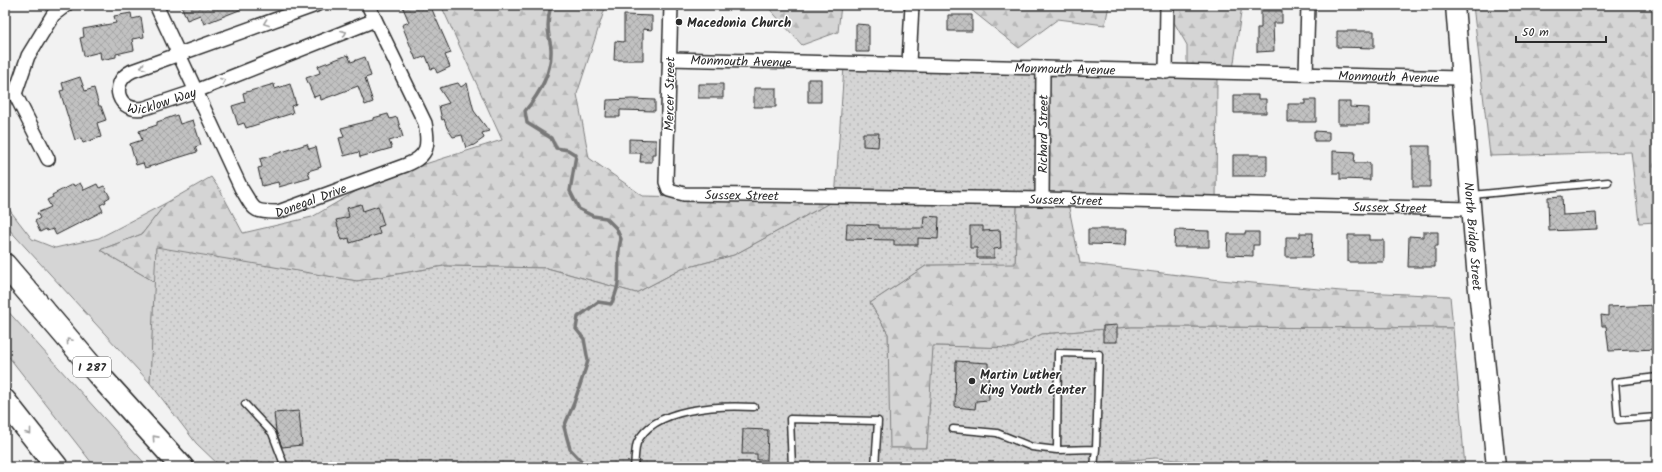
<svg xmlns="http://www.w3.org/2000/svg" width="1662" height="472" font-family="Kalam,sans-serif">
<defs>
<pattern id="forest-firs" width="22" height="20" patternUnits="userSpaceOnUse"><rect width="22" height="20" fill="#d5d5d5"/><path d="M5 1l3.5 6h-7zM16 11l3.5 6h-7z" fill="#b7b7b7"/></pattern>
<pattern id="park-dots" width="8" height="8" patternUnits="userSpaceOnUse"><rect width="8" height="8" fill="#d5d5d5"/><path d="M2 2h.1M6 6h.1" fill="none" stroke="#b7b7b7" stroke-width="1.8" stroke-linecap="round"/></pattern>
<pattern id="building-cross-hatch" width="8" height="8" patternUnits="userSpaceOnUse"><rect width="8" height="8" fill="#c1c1c1"/><path d="M0 0l8 8M0 8l8-8" fill="none" stroke="#a6a6a6"/></pattern>
</defs>
<rect width="100%" height="100%" fill="#f2f2f2"/>
<filter id="ink" filterUnits="userSpaceOnUse"><feTurbulence type="fractalNoise" baseFrequency=".025" numOctaves="2"/><feDisplacementMap in="SourceGraphic" scale="8" xChannelSelector="R" yChannelSelector="G"/><feConvolveMatrix kernelMatrix="1 2 1 2 8 2 1 2 1" color-interpolation-filters="sRGB"/></filter>
<g filter="url(#ink)">
<path fill="#d5d5d5" stroke="#808080" d="M166 203 142 234 100 250 155 282 150 383 5 225V204L32 239 55 248 99 238Z
M5 308 148 467H95L5 352Z"/>
<path fill="url(#forest-firs)" stroke="#808080" d="M441 5H606L577 94 589 158 643 196 835 200 734 255 682 269 636 293 547 268 444 266 357 281 156 248 155 282 100 250 142 234 166 203 211 177 220 190 243 233 312 217 377 179 502 140Z
M766 5H841L838 32 802 45Z
M965 5H1109L1105 25 1058 19 1019 48Z
M1164 5H1242L1232 77H1217L1216 206 1068 203 1080 263 1220 280 1341 291 1450 296 1453 328 1132 327 1042 334 1013 348 934 346 927 448H889L888 334 870 303 927 265 1015 263 1017 205 1045 206 1048 71 1187 76V45Z
M1473 5H1657V222L1639 223 1631 152 1490 156Z"/>
<path fill="url(#park-dots)" stroke="#808080" d="M844 66 1048 71 1045 206 1017 205 1015 264 927 265 870 303 888 334 890 448H927L933 346 1013 348 1042 334 1132 327 1453 328 1465 467H1251L1156 458 1106 462 1077 467H221L196 443 150 383 156 247 357 281 444 266 547 268 636 293 682 269 734 255 835 200Z"/>
<g fill="none" stroke-linecap="round" stroke-linejoin="round">
<path stroke="#787878" stroke-width="3.5" d="M551 5C548 16 547 25 549 36 549 40 551 44 551 49 552 73 540 93 525 111L527 123 551 138 556 148 568 150 576 155 570 191 579 209 593 216 606 218 616 228 621 239C614 263 625 278 611 304L598 302 578 317 576 329 584 339 588 361 574 403 564 427 570 449 587 467"/>
</g>
<path fill="url(#building-cross-hatch)" stroke="#2b2b2b" d="M181 5H252L204 24 200 15 187 20Z
M410 5H430L451 53 445 55 450 67 437 73 435 68 431 69 426 56 416 60 402 25 409 22 403 8Z
M1261 11H1282V23H1273L1274 51 1257 52V28H1261Z
M131 13 132 19 141 17 144 37 132 39 134 50 116 54V57L101 60 100 52 84 56 80 38 84 37 83 29 116 23 114 16Z
M624 15 652 16V30L643 29V60H614L615 41 624 42Z
M948 15H972V31H948Z
M856 24 869 25V52H856Z
M1337 31H1374V48L1337 47Z
M348 55 351 62 365 57 371 76 365 78 373 102 365 105 358 86 321 100 320 95 314 97 306 78 320 73 318 66Z
M80 77 85 91 94 88 99 106H101L106 120 97 123 101 137 83 143 81 138 75 140 60 91 64 90 62 83Z
M808 79H821V102H808Z
M458 83 461 87 467 83 474 111 489 131 482 133 484 138 474 145 466 148 462 135 453 137 447 128 444 119 442 120 439 106 449 103 439 88Z
M274 84 275 89 290 84 296 104 291 106 293 113 246 128 244 123 238 125 232 106 245 102 243 93Z
M698 84H723V98H698Z
M754 88H776V107H754Z
M1234 95H1258V99H1266V113H1234Z
M632 99 655 100V111L620 110V117H606L607 100Z
M1305 100H1316V122H1288V104H1305Z
M1338 102H1350V107L1369 108V124H1338Z
M388 114 390 119 397 117 403 137 389 141 392 148 360 157 359 152 344 156 339 138 344 137 341 128 373 120V118Z
M177 115 180 124 193 120 201 145 195 147 197 152 145 168 143 163 136 165 130 144 142 140 139 131 157 125V122Z
M1314 131 1329 132V141H1314Z
M863 133H879L878 147 863 146Z
M629 139 656 140V154H652V162H640L641 153H629Z
M307 144 309 149 316 147 321 167 308 171 310 178 279 187 278 182 262 186 258 168 262 167 260 159Z
M1413 146H1430V187H1413Z
M1333 151 1355 152 1354 163H1370V180L1340 179V173H1333Z
M1233 155H1267V176H1233Z
M80 183 84 190 97 184 99 188 104 186 110 197 105 200 106 202 100 205 103 211 56 235 53 229 47 231 46 229 40 232 35 221 40 218 37 213 51 207 47 200 53 197 52 195 73 184 74 186Z
M1562 196 1563 215 1596 213 1597 229 1549 231 1548 197Z
M361 204 363 211 378 206 384 225 378 227 380 234 350 243 349 238 342 240 336 220 349 217 347 208Z
M924 216 939 217 938 239 918 238V245H894V240L846 239 847 224 879 225V228H923Z
M970 226H983V231L1000 230 1001 248 994 249V258H977V248H970Z
M1088 229H1127L1126 245 1088 244Z
M1175 230 1209 231V247H1174Z
M1245 232H1259V245H1253V256L1227 255 1228 234H1245Z
M1423 232H1438V246H1435V267H1408L1409 236 1423 237Z
M1300 233H1313L1312 257H1286V237H1300Z
M1348 235H1369V240H1384V262H1348Z
M1657 305V349L1609 351 1606 326H1602L1601 315 1608 316V307Z
M1117 325V342H1103V326Z
M956 361 988 363 989 400 976 401 975 409 955 407Z
M299 411 302 445 282 447 276 431 274 413Z
M743 429 768 430 767 460H757V454H742Z"/>
<g fill="none" stroke-linecap="round" stroke-linejoin="round">
<defs>
<path id="lane" d="M1472 195 1608 182
M1657 377 1615 382 1618 420 1657 417
M245 404 272 433 285 467
M953 429 997 433 1032 447 1057 450
M634 467C635 460 635 449 637 443 653 407 721 405 754 407
M792 467 790 419 878 421 875 467
M1094 467 1096 449 1099 354 1058 353 1057 450 1096 449"/>
<g id="street">
<path id="s1" d="M156 5 241 188C255 210 251 212 278 212L406 165C429 156 429 145 425 123L368 5"/>
<path id="s2" d="M316 5 132 71C108 83 118 114 145 108L196 91 375 20"/>
<path id="s3" d="M671 5 666 182 669 190 684 194 1042 199 1471 209"/>
<path id="s4" d="M670 59 1460 78"/>
<path d="M909 63 912 5"/>
<path d="M1166 72 1167 5"/>
<path d="M1306 74 1308 5"/>
<path d="M15 94 28 56 53 15 66 5"/>
<path d="M15 94 48 159"/>
<path id="s5" d="M1042 199 1043 68"/>
</g>
<g id="secondary">
<path id="s6" d="M1455 5 1477 280 1496 467"/>
</g>
<path id="highway" d="M5 265 98 374 182 467
M5 401 57 467"/>
</defs>
<use href="#lane" stroke="#2b2b2b" stroke-width="9"/>
<use href="#street" stroke="#2b2b2b" stroke-width="16"/>
<use href="#secondary" stroke="#2b2b2b" stroke-width="21"/>
<use href="#highway" stroke="#2b2b2b" stroke-width="25"/>
<use href="#lane" stroke="#fff" stroke-width="6"/>
<use href="#street" stroke="#fff" stroke-width="13"/>
<use href="#secondary" stroke="#fff" stroke-width="18"/>
<use href="#highway" stroke="#fff" stroke-width="22"/>
</g>
<defs><path id="oneway-chevron" d="M-2-3.5L2.5 0L-2 3.5" fill="none" stroke-width="1.6" stroke-linecap="round" stroke-linejoin="round"/></defs>
<g stroke="#a0a0a0">
<use href="#oneway-chevron" transform="translate(266 23) rotate(160)"/>
<use href="#oneway-chevron" transform="translate(344 33) rotate(-22)"/>
<use href="#oneway-chevron" transform="translate(143 67) rotate(160)"/>
<use href="#oneway-chevron" transform="translate(223 81) rotate(-22)"/>
<use href="#oneway-chevron" transform="translate(69 341) rotate(-130)"/>
<use href="#oneway-chevron" transform="translate(29 432) rotate(52)"/>
<use href="#oneway-chevron" transform="translate(155 438) rotate(-132)"/>
</g>
</g>
<g fill="#2b2b2b" stroke="#fff" stroke-width="1.5">
<circle cx="679" cy="22" r="4"/>
<circle cx="972" cy="381" r="4"/>
</g>
<g text-anchor="middle" stroke-width="3" stroke-linejoin="round" paint-order="stroke">
<rect fill="#fff" stroke="#6b6b6b" stroke-width="1" x="73" y="357" width="38" height="20" rx="3"/>
<g font-size="12" font-weight="bold" fill="#2b2b2b">
<text x="92" y="371">I 287</text>
</g>
<g font-size="13" font-weight="bold" fill="#2b2b2b" stroke="#fff" text-anchor="start">
<text x="687" y="27">Macedonia Church</text>
<text x="980" y="379">Martin Luther<tspan x="980" dy="15">King Youth Center</tspan></text>
</g>
<g font-size="13" fill="#2b2b2b" stroke="#fff">
<text dy="5" stroke="none"><textPath href="#s4" startOffset="71">Monmouth Avenue</textPath></text>
<text dy="5" stroke="none"><textPath href="#s4" startOffset="395">Monmouth Avenue</textPath></text>
<text dy="5" stroke="none"><textPath href="#s4" startOffset="719">Monmouth Avenue</textPath></text>
<text transform="translate(669 94) rotate(-89)" y="5">Mercer Street</text>
<text dy="5" stroke="none"><textPath href="#s2" startOffset="275">Wicklow Way</textPath></text>
<text dy="5" stroke="none"><textPath href="#s5" startOffset="65">Richard Street</textPath></text>
<text dy="5" stroke="none"><textPath href="#s3" startOffset="259">Sussex Street</textPath></text>
<text dy="5" stroke="none"><textPath href="#s1" startOffset="285">Donegal Drive</textPath></text>
<text dy="5" stroke="none"><textPath href="#s3" startOffset="583">Sussex Street</textPath></text>
<text dy="5" stroke="none"><textPath href="#s3" startOffset="907">Sussex Street</textPath></text>
<text dy="5" stroke="none"><textPath href="#s6" startOffset="232">North Bridge Street</textPath></text>
</g>
</g>
<rect width="1662" height="472" fill="none" stroke="#fff" stroke-width="20"/>
<rect x="10" y="10" width="1642" height="452" fill="none" stroke="#2b2b2b" stroke-width="1.5" filter="url(#ink)"/>
<path d="M1516 36v6h90v-6" fill="none" stroke="#2b2b2b" stroke-width="2"/>
<text x="1522" y="36" font-size="12" fill="#2b2b2b" stroke="#ffffff" stroke-width="3" paint-order="stroke">50 m</text>
</svg>
